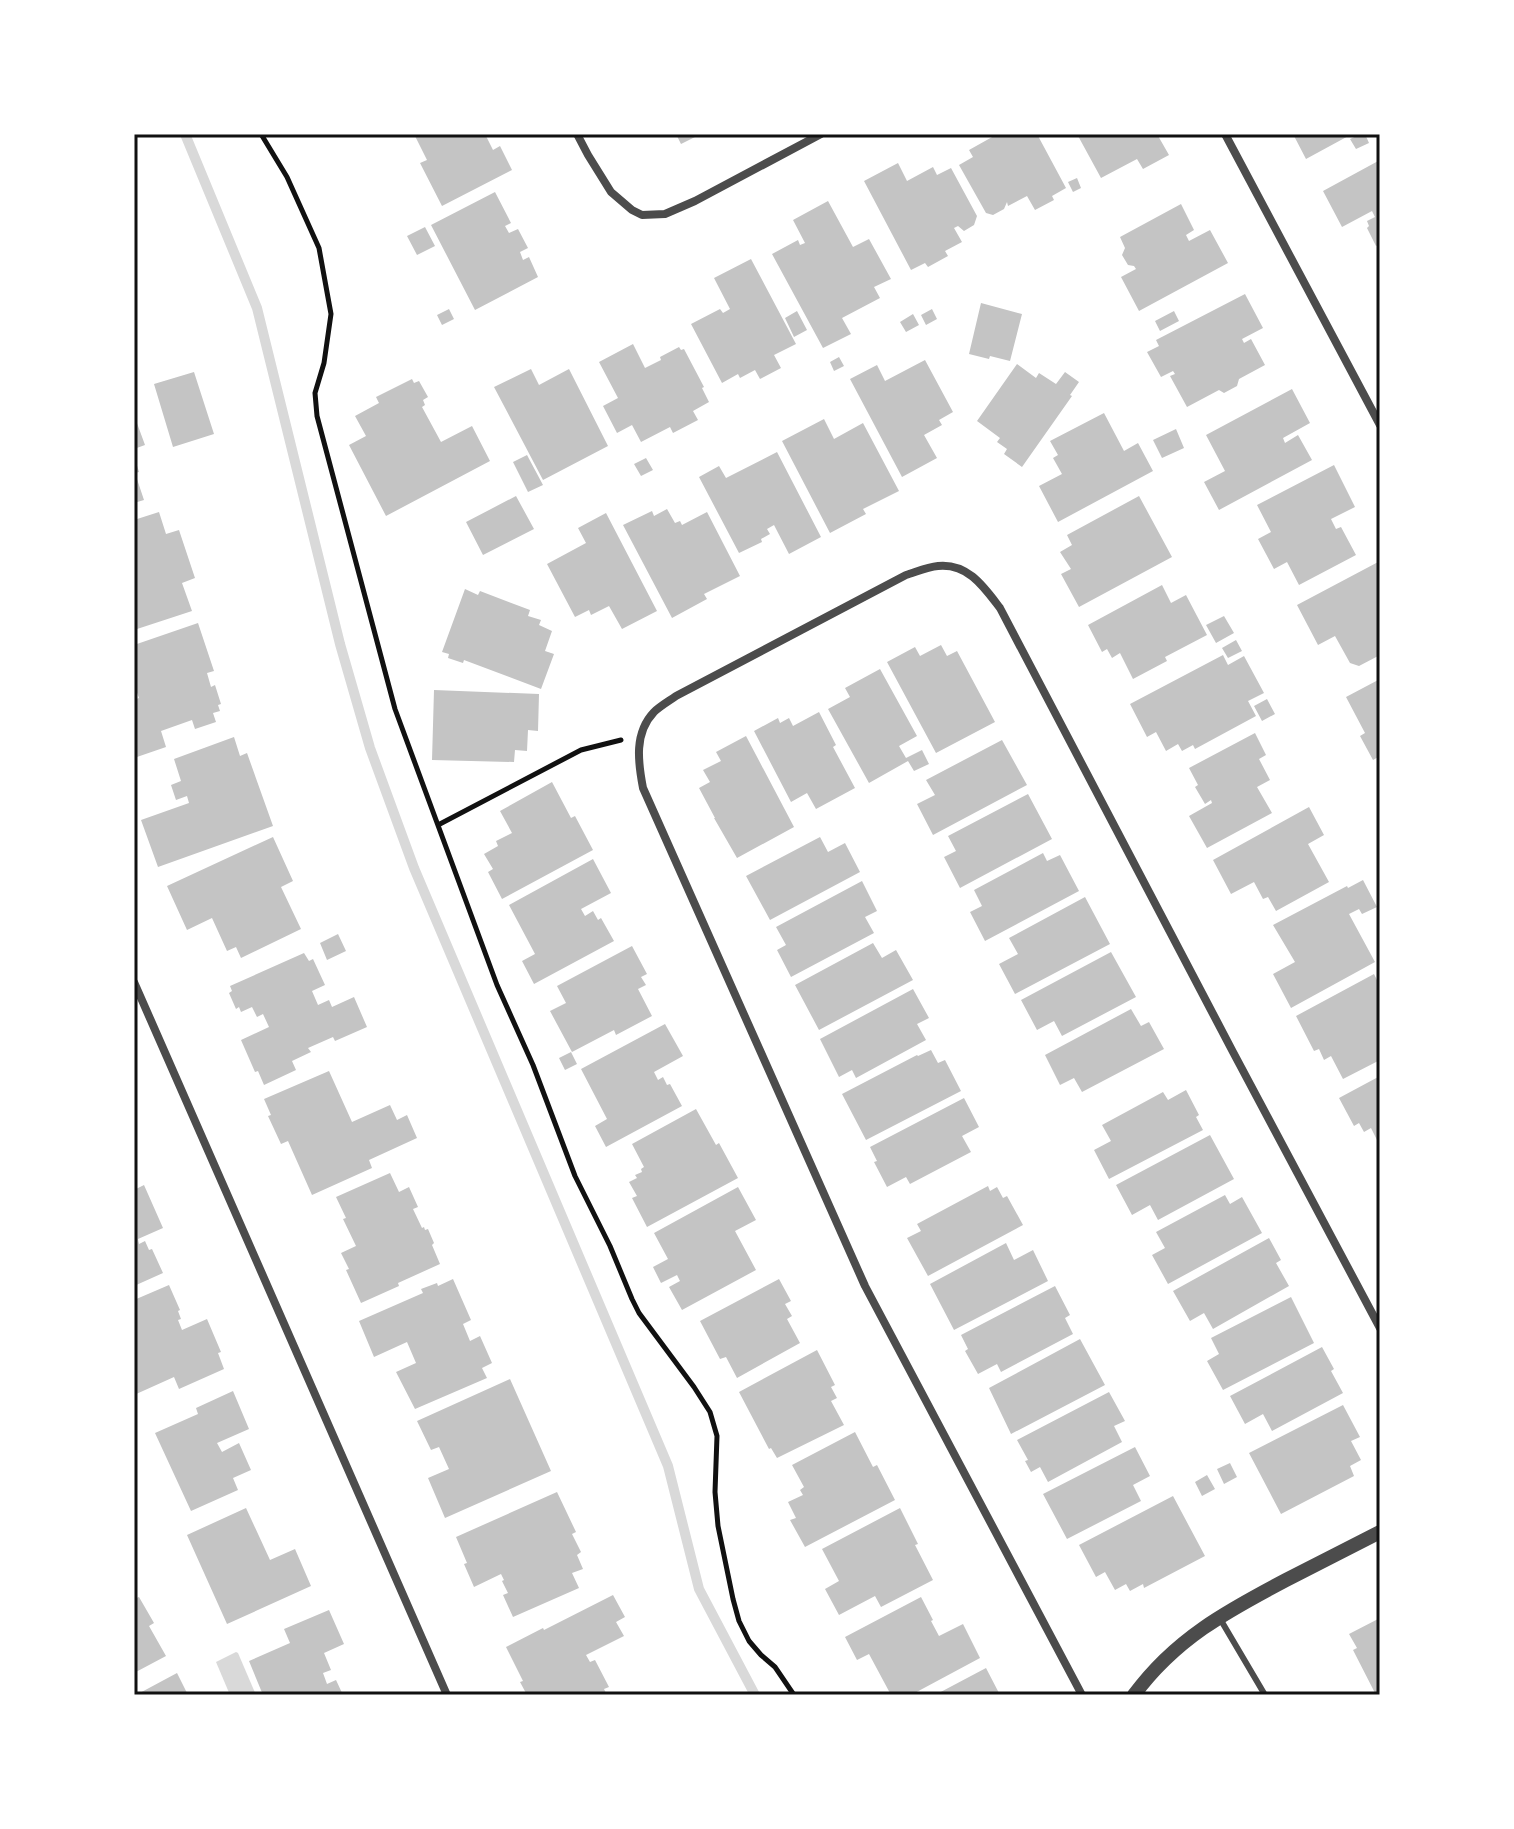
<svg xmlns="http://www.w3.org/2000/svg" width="1514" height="1829" font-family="Ubuntu,sans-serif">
<rect width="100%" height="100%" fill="#fff"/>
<path fill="#d9d9d9" d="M236 1652 238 1653 256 1695H230L216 1662Z"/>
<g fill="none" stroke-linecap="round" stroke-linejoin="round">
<path stroke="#d9d9d9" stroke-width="10" d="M185 134 257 308 340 644 370 748 414 868 668 1466 699 1589 755 1695"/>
</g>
<path fill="#c4c4c4" d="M414 134H485L493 150 500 146 512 170 442 206 420 163 427 160Z
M676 134H701L681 144Z
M994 134H1037L1066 188 1052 196 1054 200 1035 210 1027 196 1008 206 1007 202 1004 209 993 215 986 213 959 165 973 157 969 150 994 136Z
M1077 134H1157L1169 155 1143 169 1137 159 1101 178Z
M1293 134H1352L1306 159Z
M1361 134H1365L1369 143 1356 149 1350 139Z
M1380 160V244L1376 246 1367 228 1369 226 1367 221 1375 217 1372 211 1342 227 1323 191Z
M898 163 907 181 933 167 937 175 951 168 977 216 974 225 964 231 958 226 954 228 962 242 945 251 948 256 928 267 925 263 911 270 864 181Z
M1077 178 1081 188 1073 192 1068 182Z
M495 192 511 223 505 226 509 233 518 229 528 248 520 252 523 260 529 257 538 277 475 310 431 225Z
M828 201 853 247 869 239 891 279 874 287 880 298 842 318 851 334 823 348 772 254 798 240 800 245 805 243 793 220Z
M1181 204 1194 230 1186 235 1189 241 1210 230 1228 263 1139 311 1121 277 1136 269 1134 266 1128 265 1122 255 1125 248 1120 237Z
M425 227 435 246 417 255 407 236Z
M751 259 796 344 774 355 781 368 760 379 755 370 740 378 738 374 722 383 691 324 720 309 723 313 730 309 714 278Z
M1245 294 1263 328 1242 339 1244 343 1251 339 1265 365 1239 379 1237 386 1224 393 1219 390 1187 407 1170 376 1175 374 1173 371 1161 377 1147 352 1159 346 1156 340Z
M981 303 1022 314 1010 361 990 356 989 359 969 354Z
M449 309 454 319 442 325 437 315Z
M932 309 937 319 926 325 921 315Z
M797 311 807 330 794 337 785 318Z
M1174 311 1179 321 1160 331 1155 321Z
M913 314 919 325 906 332 900 322Z
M633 344 645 368 661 360 660 357 679 347 681 350 684 349 704 387 702 388 709 402 693 411 698 420 673 433 670 427 641 442 632 425 617 433 603 406 618 398 599 362Z
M839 357 844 366 834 371 830 362Z
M925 360 953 412 939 420 942 425 924 435 937 458 902 477 850 379 877 365 885 381Z
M1017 364 1036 378 1039 373 1056 384 1065 372 1079 382 1070 395 1072 396 1022 467 1004 454 1007 449 997 442 1000 438 977 421Z
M531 369 539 385 569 369 608 446 543 480 494 387Z
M194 372 214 434 173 447 154 384Z
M412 379 414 383 419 381 428 397 423 400 425 405 422 407 441 442 472 426 490 461 386 516 349 445 366 436 355 416 379 403 376 397Z
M1292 389 1310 423 1283 438 1285 443 1298 435 1312 460 1219 510 1204 482 1225 471 1206 435Z
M1104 413 1124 451 1138 443 1153 471 1058 522 1039 486 1062 474 1053 458 1058 455 1050 441Z
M134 415 145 445 134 449Z
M824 419 834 439 863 423 899 491 863 509 866 514 830 533 782 441Z
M1176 429 1184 448 1162 458 1153 440Z
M777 452 821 537 789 554 774 525 767 529 770 534 761 539 762 542 739 553 699 477 719 466 726 478Z
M527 455 543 485 528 492 513 462Z
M646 458 653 470 641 476 634 464Z
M135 459 139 472 135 473 144 500 134 503Z
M1334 465 1355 507 1331 519 1336 529 1341 527 1356 555 1299 585 1287 562 1274 569 1258 539 1271 532 1257 505Z
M516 496 534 529 483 555 466 522Z
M1139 496 1172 557 1079 607 1061 574 1071 569 1060 552 1072 545 1067 535Z
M667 509 675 523 680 521 682 525 707 512 740 576 704 594 707 599 672 618 623 525 652 511 654 516Z
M159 512 166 534 179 530 195 578 182 583 192 611 134 630V520Z
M606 513 657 611 622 629 609 606 591 615 589 610 575 617 547 564 586 543 578 528Z
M1380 561V655L1359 666 1350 663 1335 636 1318 645 1297 605Z
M1162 585 1171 603 1186 595 1207 635 1165 657 1167 661 1133 679 1120 653 1112 658 1107 649 1102 652 1088 625Z
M465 589 478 595 480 591 530 610 528 616 541 620 539 625 552 631 545 651 554 654 541 689 464 660 463 663 448 658 449 654 442 652Z
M1224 616 1234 633 1216 643 1206 625Z
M198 623 214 671 207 673 211 687 215 685 221 704 218 705 220 711 213 713 216 722 195 729 192 720 161 731 166 747 134 758V700L139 698 136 690 134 691V645Z
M1236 640 1242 651 1228 658 1222 648Z
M941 645 947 656 957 651 995 722 936 753 887 662 915 647 920 656Z
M1223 655 1228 665 1244 656 1264 693 1248 701 1256 716 1195 749 1193 745 1182 751 1178 744 1166 751 1156 732 1147 737 1130 704Z
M880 669 917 736 899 746 906 758 922 750 929 764 914 771 908 761 869 783 828 709 850 697 845 688Z
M1380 679V756L1373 760 1360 736 1365 733 1346 697Z
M434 690 539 694 538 731 528 730 527 751 515 750 514 762 432 760Z
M1267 699 1275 714 1262 721 1254 706Z
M819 712 836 745 833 747 855 788 816 809 807 793 791 802 754 731 778 718 780 723 789 718 793 726Z
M1255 733 1266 755 1259 759 1270 780 1257 787 1272 813 1207 848 1189 816 1212 803 1211 800 1205 804 1195 787 1198 785 1189 768Z
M746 736 794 827 737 858 714 818H715L699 788 710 782 703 770 721 761 716 752Z
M234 737 240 756 247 753 273 826 158 867 141 820 189 803 187 796 176 800 171 785 181 781 174 759Z
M1002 740 1027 785 933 835 917 804 935 795 926 780Z
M552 782 571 818 575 816 593 850 502 899 488 872 493 869 484 854 498 846 496 841 512 833 500 811Z
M1028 794 1052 839 960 888 944 857 956 851 948 836Z
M1309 807 1324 835 1308 844 1329 882 1276 911 1268 897 1263 899 1254 882 1231 894 1213 860Z
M273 837 293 881 281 887 301 929 241 958 236 947 227 951 212 918 187 930 167 886Z
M820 837 828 852 845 843 860 872 770 920 746 876Z
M1043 853 1047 861 1060 855 1079 891 985 941 970 912 982 906 974 890Z
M593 859 611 893 581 909 585 916 593 911 598 920 601 918 614 941 534 984 522 961 535 954 509 905Z
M1363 880 1377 907 1362 914 1359 909 1349 914 1375 962 1291 1008 1273 974 1295 962 1273 925 1347 886 1348 888Z
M862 881 877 911 865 917 874 933 791 977 777 950 786 945 776 927Z
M1085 897 1110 944 1015 994 999 964 1018 954 1009 938Z
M338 934 346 951 327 960 320 943Z
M873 943 882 958 896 950 913 980 819 1030 795 985Z
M632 946 647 974 641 977 646 985 638 989 652 1016 616 1035 614 1030 572 1052 550 1011 566 1003 557 986Z
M1111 952 1136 997 1062 1036 1054 1021 1037 1030 1021 1000Z
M304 953 309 961 313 959 325 985 312 991 318 1005 329 1000 332 1007 354 997 367 1027 335 1041 333 1037 308 1048 311 1052 292 1061 296 1070 264 1085 258 1071 255 1072 241 1040 269 1027 263 1014 257 1017 252 1007 241 1012 239 1007 236 1009 229 993 232 991 230 986Z
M1374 974 1380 986V1060L1343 1079 1331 1056 1324 1060 1319 1049 1314 1051 1296 1016Z
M913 989 929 1018 917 1024 926 1040 856 1078 852 1070 839 1077 820 1039Z
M1131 1009 1141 1026 1149 1022 1164 1049 1082 1092 1074 1078 1060 1085 1045 1055Z
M665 1024 683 1056 654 1072 658 1080 663 1077 667 1085 670 1084 682 1106 606 1147 595 1126 607 1119 581 1069Z
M931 1050 938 1063 945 1060 961 1091 866 1140 842 1094 917 1055 918 1056Z
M571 1052 577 1064 565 1070 559 1058Z
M329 1071 352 1122 390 1105 397 1120 407 1115 417 1138 369 1160 372 1168 312 1195 288 1141 281 1144 268 1116 271 1115 264 1099Z
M1380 1076V1146L1371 1128 1364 1132 1359 1123 1354 1126 1339 1098Z
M1186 1090 1199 1115 1196 1117 1203 1130 1109 1179 1094 1150 1111 1141 1102 1125 1163 1092 1168 1100Z
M964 1098 979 1127 962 1136 971 1152 910 1184 906 1177 887 1187 874 1162 877 1161 870 1147Z
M696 1109 716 1145 719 1143 738 1178 647 1227 632 1198 637 1196 629 1182 637 1178 635 1175 642 1172 641 1169 644 1167 632 1144Z
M1210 1135 1234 1179 1158 1220 1150 1205 1132 1215 1116 1185Z
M390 1173 399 1192 409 1187 418 1207 413 1209 422 1228 424 1227 425 1230 428 1229 434 1243 432 1245 440 1264 398 1283 399 1286 361 1303 346 1270 349 1269 341 1253 356 1246 343 1219 346 1218 336 1197Z
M144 1185 163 1228 138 1239 139 1244 145 1241 149 1250 152 1249 163 1273 134 1286V1190Z
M988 1186 990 1191 997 1187 1003 1198 1007 1196 1023 1225 928 1276 907 1238 921 1231 917 1224Z
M738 1187 756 1220 735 1231 756 1270 682 1310 669 1287 680 1281 677 1275 661 1283 653 1267 668 1259 654 1233Z
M1225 1195 1230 1204 1242 1197 1262 1233 1168 1284 1152 1255 1165 1248 1156 1232Z
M1269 1238 1281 1260 1276 1263 1289 1286 1213 1329 1204 1313 1190 1321 1173 1291Z
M1006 1243 1014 1260 1033 1250 1048 1281 954 1330 930 1284Z
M453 1279 471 1320 463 1324 470 1341 480 1336 492 1363 482 1368 487 1378 415 1409 396 1372 416 1363 407 1342 374 1357 359 1321 423 1293 421 1289 437 1283 438 1286Z
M779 1279 791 1301 785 1304 792 1316 787 1319 800 1343 737 1378 726 1357 720 1359 700 1321Z
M169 1285 180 1310 178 1311 181 1319 178 1320 182 1330 207 1319 221 1352 218 1353 224 1369 179 1389 174 1377 134 1395V1300Z
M1055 1286 1070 1315 1065 1318 1073 1334 1001 1372 997 1364 978 1374 965 1351 968 1349 961 1335Z
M1291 1297 1314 1343 1223 1390 1207 1361 1219 1354 1211 1338Z
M1080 1339 1105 1385 1011 1434 989 1388Z
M1322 1347 1334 1369 1331 1371 1343 1393 1272 1431 1263 1414 1245 1424 1230 1396Z
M817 1350 835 1385 831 1387 837 1398 831 1401 844 1425 777 1458 771 1448 769 1449 739 1392Z
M510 1379 551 1471 445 1518 428 1478 449 1469 439 1447 431 1450 417 1421Z
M233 1391 249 1429 217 1443 222 1452 239 1443 251 1470 233 1478 238 1490 191 1511 155 1433 198 1414 196 1408Z
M1109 1392 1125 1421 1114 1426 1122 1442 1048 1482 1040 1467 1031 1472 1025 1461 1028 1460 1017 1440Z
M1343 1405 1360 1437 1351 1441 1361 1460 1350 1466 1354 1476 1281 1514 1249 1453Z
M855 1432 873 1467 877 1465 895 1500 805 1547 790 1520 796 1518 788 1502 803 1495 800 1490 804 1487 792 1465Z
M1135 1447 1150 1476 1133 1485 1141 1501 1067 1539 1043 1494Z
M1230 1463 1237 1477 1224 1484 1217 1469Z
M1207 1475 1215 1489 1202 1496 1195 1482Z
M557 1492 576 1532 572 1534 581 1552 577 1555 583 1569 572 1573 579 1588 513 1617 503 1595 508 1593 502 1581 504 1580 501 1574 474 1587 464 1564 467 1563 456 1537Z
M1173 1496 1205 1556 1144 1588 1143 1584 1130 1591 1126 1584 1115 1590 1105 1572 1096 1577 1079 1545Z
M246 1508 270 1560 295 1549 311 1586 227 1624 187 1535Z
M900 1508 918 1544 915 1545 933 1580 881 1607 875 1596 839 1615 825 1589 839 1581 822 1549Z
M613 1595 625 1617 616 1622 624 1636 586 1655 590 1662 595 1660 609 1687 604 1689 607 1695H527L520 1682 523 1681 506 1647 543 1628 544 1630Z
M139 1597 154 1623 149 1626 166 1656 134 1673V1599Z
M921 1597 933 1620 931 1621 939 1636 963 1624 980 1658 911 1695H891L869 1654 857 1660 845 1637Z
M329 1610 344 1644 324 1653 331 1670 323 1673 327 1684 336 1680 343 1695H263L249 1661 290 1643 284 1629Z
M1380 1618V1690L1375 1693 1353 1650 1357 1648 1349 1634Z
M986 1668 1000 1695H935Z
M177 1673 188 1695H136Z"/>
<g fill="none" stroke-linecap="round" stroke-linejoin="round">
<path stroke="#111" stroke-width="5" d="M261 134 287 177 319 248 331 314 324 363 315 393 317 416 395 709 497 985 533 1065 575 1176 610 1246 632 1299 639 1313 694 1387 710 1412 717 1436 715 1492 718 1526 733 1599 739 1621 749 1641 761 1655 775 1667 794 1695
M438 825 581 750 621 740"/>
<path stroke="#4c4c4c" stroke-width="6" d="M1219 1617 1265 1695"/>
<path stroke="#4c4c4c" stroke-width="8" d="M577 134 588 155 611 192 632 210 642 215 665 214 695 201 821 134
M1225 134 1380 425
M134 982 447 1695
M1082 1695 865 1286 643 788C638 762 634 733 654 712 660 706 669 701 676 696L906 575C916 572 927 567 938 566 968 563 984 587 1000 608L1233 1052 1380 1328"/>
<path stroke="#4c4c4c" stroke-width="14" d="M1134 1695C1175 1639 1227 1611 1286 1580 1317 1564 1349 1548 1380 1532"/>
</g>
<rect width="1514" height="1829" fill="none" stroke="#ffffff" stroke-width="272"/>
<rect x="136" y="136" width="1242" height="1557" fill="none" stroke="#111" stroke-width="3"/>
</svg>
